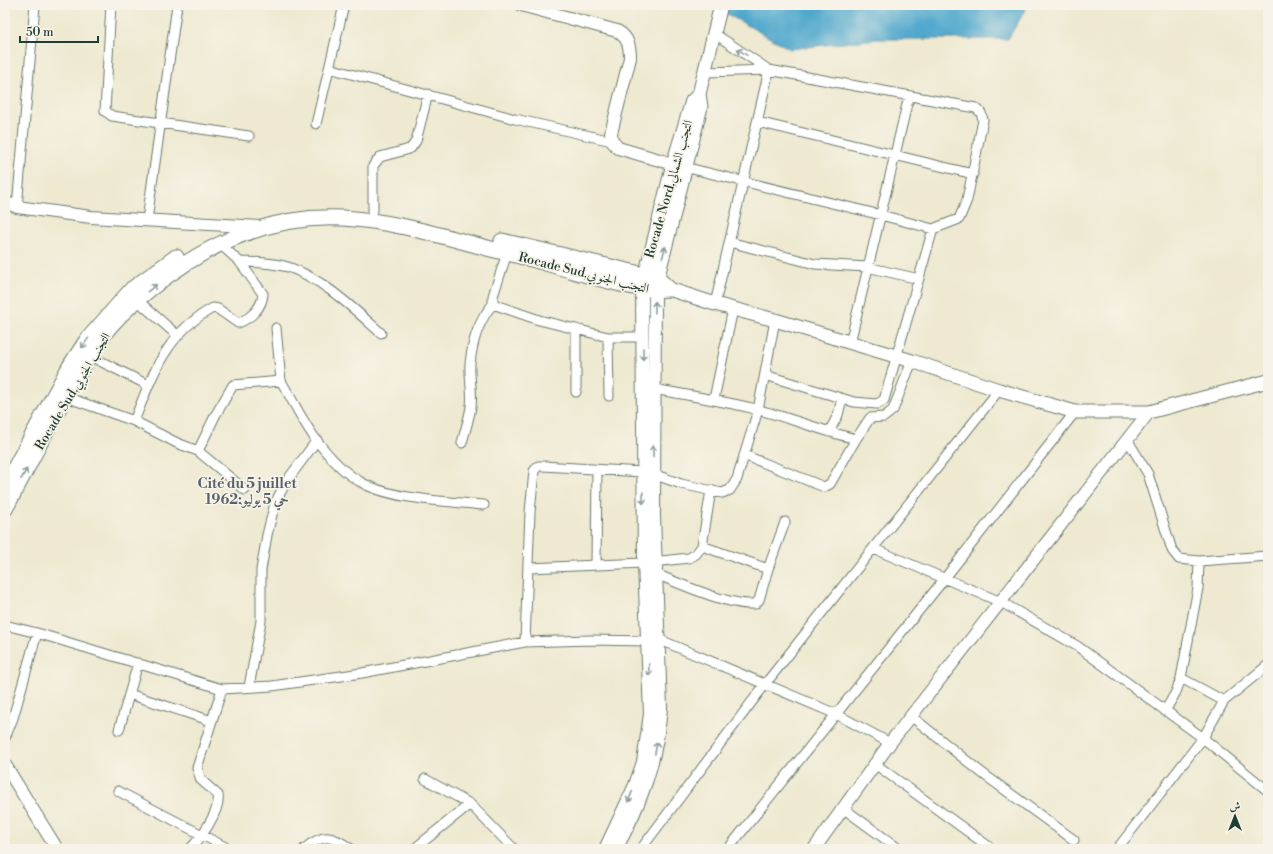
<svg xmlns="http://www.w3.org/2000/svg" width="1273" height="854" font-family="'Libre Bodoni',Amiri,serif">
<rect width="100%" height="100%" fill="#f7f3e8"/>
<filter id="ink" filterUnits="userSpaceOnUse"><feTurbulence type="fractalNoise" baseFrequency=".025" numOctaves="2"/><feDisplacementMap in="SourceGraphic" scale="8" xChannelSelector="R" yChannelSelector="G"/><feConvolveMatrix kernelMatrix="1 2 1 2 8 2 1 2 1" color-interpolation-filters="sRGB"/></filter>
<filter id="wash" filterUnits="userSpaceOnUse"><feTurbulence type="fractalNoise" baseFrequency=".012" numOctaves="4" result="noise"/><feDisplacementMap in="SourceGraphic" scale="16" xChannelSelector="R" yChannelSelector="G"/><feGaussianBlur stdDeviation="0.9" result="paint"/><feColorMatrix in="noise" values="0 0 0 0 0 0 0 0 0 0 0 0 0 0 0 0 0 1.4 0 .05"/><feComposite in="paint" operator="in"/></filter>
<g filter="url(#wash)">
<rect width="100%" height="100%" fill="#eee9d0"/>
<path fill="#50a8cd" stroke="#387280" d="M711 5H1028L1008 39H877L790 49Z"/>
</g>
<g filter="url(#ink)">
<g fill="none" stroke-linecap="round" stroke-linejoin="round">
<defs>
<path id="minor" d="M111 5 105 111 112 116 249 136
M715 34 769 70
M329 68 515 119 612 141
M758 122 973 174
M316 124 344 5
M680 166 881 215 933 229 959 219 967 200 983 120 981 113 976 108 769 70 706 72
M17 207 35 5
M373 211V166L380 157 406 150 411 148 416 141 428 94
M147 220 177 5
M729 242 815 264 867 267 919 279
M508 250 493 296V304L539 320 608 337H643
M240 262C256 262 273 263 288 267 322 278 355 310 381 333
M137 300 177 335
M715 304 769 70
M276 328 281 381
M608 337 609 396
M850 343 909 96
M90 356 148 385
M765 375 854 402 877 404 884 400 933 229
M653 389C688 395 722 401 756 409 790 418 822 431 856 439L870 418 884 417 893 410 912 361
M576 392V329
M66 397 134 421 177 443 198 451 245 490
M714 399 733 309
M134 421C153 374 166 333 213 308L218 309 238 323C251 318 262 308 263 294L240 262 220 244
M829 432 838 415 842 399
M1127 439 1148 474 1172 550 1179 559 1199 561 1268 556
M462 443C465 431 469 419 471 407 473 392 469 378 470 364 472 343 479 320 493 304
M198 451 215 416 233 385 281 381C292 399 304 424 317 441 328 455 343 472 359 481 390 500 447 501 484 505
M744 455 824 487 830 484 856 439
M702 546 768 569
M874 549 1001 602 1077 646 1203 738 1268 791
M596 565 597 470
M529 568 644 563 689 558 696 554 702 546 711 490
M656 574C680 584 730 606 755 604L759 600 768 569 785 522
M5 625 37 633 222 689 272 686 362 673 525 642 590 640 647 641
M658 639 836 714 890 743
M525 642 530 512 534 471 538 466H543L642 472 653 474 681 484 722 493 730 490 737 479 758 410 775 320
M1181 678 1224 701
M249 687 261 621V570L267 535 275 503 286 482 317 440
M129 694 212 721
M1165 711 1176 692 1181 678 1198 588 1199 561
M911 716 982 773 1074 840
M119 730 138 663
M5 738 13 718 37 633
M875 764 992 849
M425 779 470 804 514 849
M118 791 229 849
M843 808 899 849
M190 849C201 838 221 810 218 795L201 780 197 768 222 689
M304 849C323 833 332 835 351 849
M414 849 470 804
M641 849 766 683 999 390
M728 849 945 578 1075 412
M1117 849 1203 738 1224 701 1268 665"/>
<path id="tertiary" d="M521 5 617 31C628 37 630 46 630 58L611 133 612 141 618 148 673 164
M5 202 17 207 91 217 260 227
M5 765 57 849
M605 849 635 785 643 762 650 714 644 563 642 287
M616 849C642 802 656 762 661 709L654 516 655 290
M814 849 890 743 1149 412"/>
<path id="secondary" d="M643 284 673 164 692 101 699 94
M655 288 701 107 699 94 721 5
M669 289 715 304 775 320 912 361 999 390 1075 412H1149L1268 381"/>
<path id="primary" d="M502 241 657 278 669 289
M5 486 70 366 87 340 132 289 176 257
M5 509C36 452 64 392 101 338 114 319 132 304 150 289 205 245 271 214 343 218 395 221 445 237 495 250 521 256 547 263 573 271 602 279 639 292 669 289"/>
</defs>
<use href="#minor" stroke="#67796b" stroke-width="11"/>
<use href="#tertiary" stroke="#67796b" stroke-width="14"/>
<use href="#secondary" stroke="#67796b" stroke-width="15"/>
<use href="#primary" stroke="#67796b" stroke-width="17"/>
<use href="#minor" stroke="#fff" stroke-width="9"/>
<use href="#tertiary" stroke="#fff" stroke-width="12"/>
<use href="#secondary" stroke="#fff" stroke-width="13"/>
<use href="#primary" stroke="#fff" stroke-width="15"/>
</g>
<defs><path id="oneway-shaft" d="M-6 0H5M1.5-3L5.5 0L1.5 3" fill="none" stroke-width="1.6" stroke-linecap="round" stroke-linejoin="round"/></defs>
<g stroke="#8f9e9a">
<use href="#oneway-shaft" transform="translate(742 52) rotate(-146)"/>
<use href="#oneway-shaft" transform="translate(664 252) rotate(-75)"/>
<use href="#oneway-shaft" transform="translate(152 288) rotate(-39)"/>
<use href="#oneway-shaft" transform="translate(655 307) rotate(-89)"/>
<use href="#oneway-shaft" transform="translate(85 343) rotate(125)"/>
<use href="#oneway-shaft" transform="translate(643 354) rotate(90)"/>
<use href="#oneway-shaft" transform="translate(653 451) rotate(-90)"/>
<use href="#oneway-shaft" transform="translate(24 474) rotate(-61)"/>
<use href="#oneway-shaft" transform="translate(643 498) rotate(89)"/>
<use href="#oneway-shaft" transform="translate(649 670) rotate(87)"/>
<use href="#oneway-shaft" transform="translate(656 748) rotate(-79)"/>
<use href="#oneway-shaft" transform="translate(630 797) rotate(112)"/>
</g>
</g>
<g text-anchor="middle" stroke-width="3.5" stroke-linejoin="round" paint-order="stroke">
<g font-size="13" fill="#1f3d34" stroke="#f7f3e8">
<text transform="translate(668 189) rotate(-74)" y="5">Rocade Nord,التجنب الشمالي</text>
<text transform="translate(584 272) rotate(14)" y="5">Rocade Sud,التجنب الجنوبي</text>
<text transform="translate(72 391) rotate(-59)" y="5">Rocade Sud,التجنب الجنوبي</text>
</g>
<g font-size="14" font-weight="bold" fill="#58626d" stroke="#f7f3e8">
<text x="247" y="488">Cité du 5 juillet<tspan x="247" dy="16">1962;حي 5 يوليو</tspan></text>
</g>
</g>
<rect width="1273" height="854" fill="none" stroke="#f7f3e8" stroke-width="20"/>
<g transform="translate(1235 816)" stroke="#f7f3e8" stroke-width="3" paint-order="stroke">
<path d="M0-3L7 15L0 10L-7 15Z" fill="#1f3d34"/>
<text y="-6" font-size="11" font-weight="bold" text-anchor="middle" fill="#1f3d34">ش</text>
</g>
<path d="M20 36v6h78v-6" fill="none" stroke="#1f3d34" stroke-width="2"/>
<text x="26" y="36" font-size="12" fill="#1f3d34" stroke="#f7f3e8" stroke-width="3" paint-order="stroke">50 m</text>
</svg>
